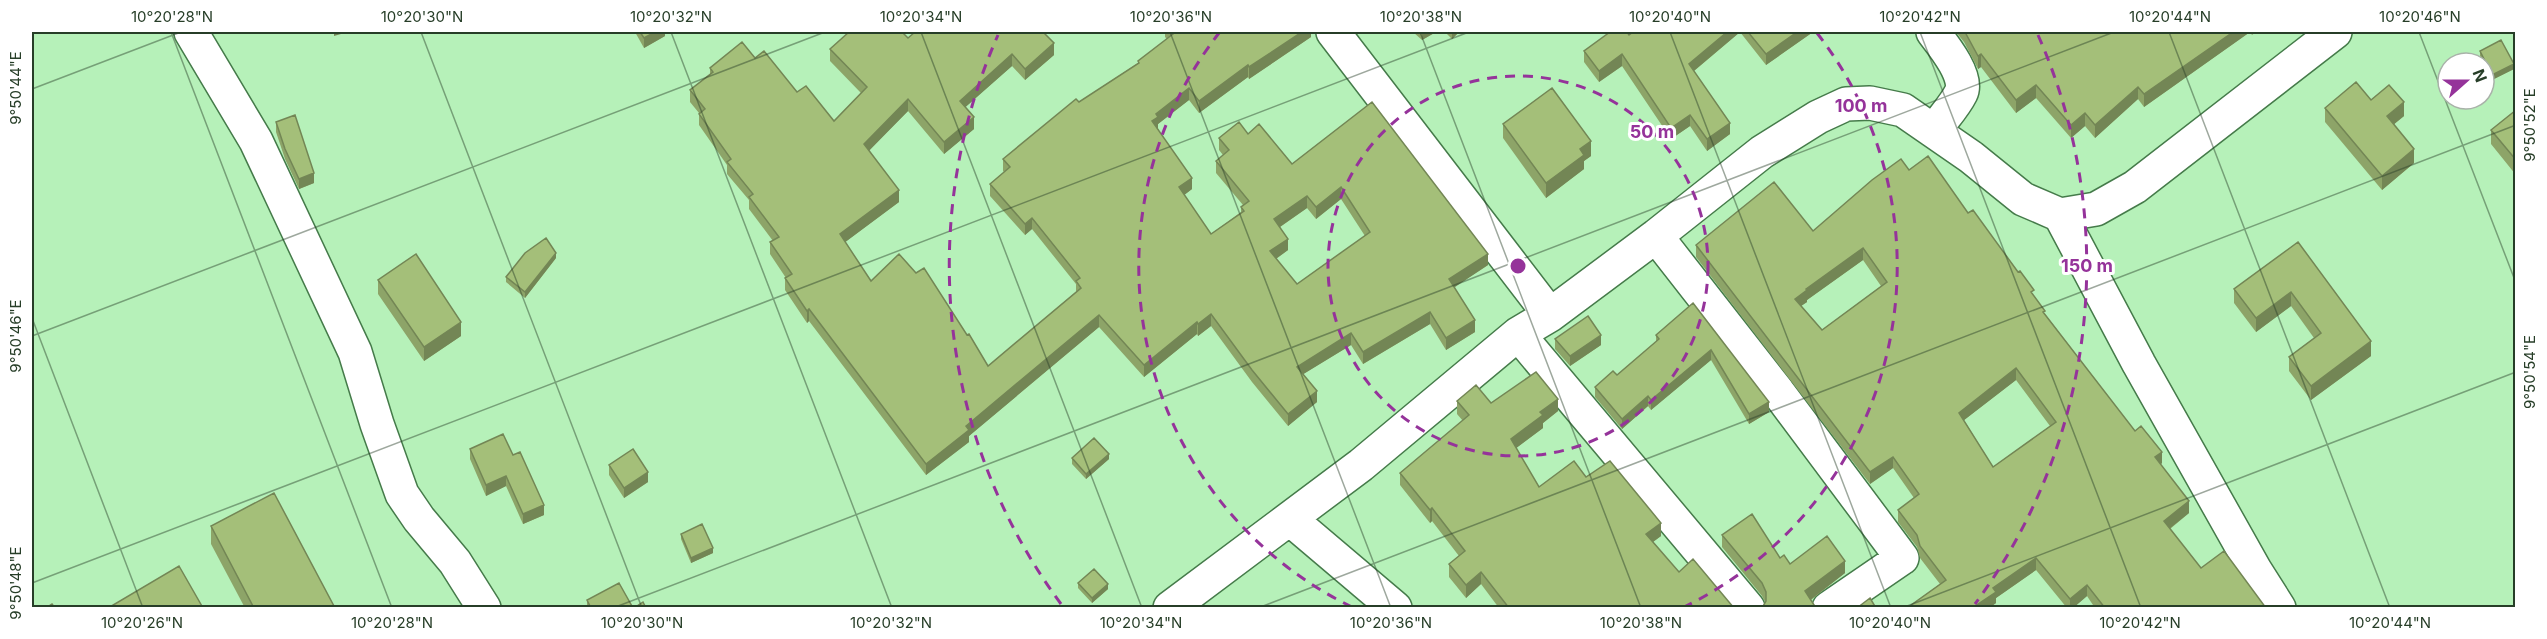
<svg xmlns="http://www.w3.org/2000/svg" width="2547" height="639" font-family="Inter,sans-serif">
<rect width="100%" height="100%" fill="#b6f1b9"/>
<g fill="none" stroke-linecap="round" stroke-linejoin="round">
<defs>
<path id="minor" d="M191 32 256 141 355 352 377 424 402 494 419 519 455 562 484 608
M1333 32 1550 315
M1933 32C1943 45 1969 77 1961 93 1954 107 1942 119 1934 131
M2060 215 2139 364 2255 570 2279 608
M1656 236 1778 392 1902 558 1829 608
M1518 334 1748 608
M1290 519 1395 608
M1170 608 1361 465 1518 334 1550 315 1656 236 1762 152 1818 117 1846 104 1870 103 1903 110 1971 157 2023 199 2060 215 2096 209 2135 187 2335 32"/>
</defs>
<use href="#minor" stroke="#457b4a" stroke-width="36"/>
<use href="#minor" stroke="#fff" stroke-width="33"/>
</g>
<path fill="#8da468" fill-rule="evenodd" d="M635 32H665V36L644 48Z
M1165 32H1311V37L1249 79 1248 77 1199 113 1189 100 1158 124V129L1192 189 1184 195 1211 234 1241 212V207L1243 205 1216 173V161L1223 155 1219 150V138L1248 134 1292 164 1372 102 1488 265 1454 287 1475 332 1446 350 1430 324 1363 364 1351 345 1303 374 1317 402 1288 426 1252 382 1211 326 1198 336 1197 334 1144 377 1099 327 969 436V442L926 475 809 321 807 323 785 290V278H786L770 254V242L773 241 749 209V200L727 174V165L699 125V113L690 102V90L710 74V68L755 58 834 121 861 93 830 61V49L908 38 1054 55 1025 80 1012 66 965 107 974 129 944 154 908 111 869 150 899 202 845 242 871 281 988 366 1076 292V284L1032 229 1025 235 990 196V184L1004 172 1003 171V159L1079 102 1138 63V61L1167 39 1165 37ZM1341 199 1365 236 1297 284 1276 259 1288 250 1280 227 1307 208 1316 219Z
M1413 32H1436L1422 40Z
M1445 32H1459L1452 39Z
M1633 32H1813L1766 65 1740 32 1694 71 1730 134 1707 151 1690 126 1671 139 1622 66 1599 82 1584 62V51L1629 35Z
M1956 32H2256L2252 35 2250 32 2144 107 2138 99 2095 138 2085 126 2071 138 2036 98 2016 113 1981 67 1978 69 1964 42Z
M2480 51 2514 69 2492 80 2480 56Z
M2371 100 2404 116 2394 124 2414 163 2382 190 2325 122V108Z
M2516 110V175L2491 144V130Z
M276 122 314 183 299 189 285 159 276 132Z
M1503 124 1591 156 1584 161V169L1546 198 1503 138Z
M1909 170 1968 213 2018 272 2045 314 2135 431 2162 463 2160 465 2189 513 2170 529 2201 568 2266 608H2095L2087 596 2073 608H2067L2036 570 1996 598V603L1989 608H1907L1940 584 1920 558 1917 547 1898 522V510L1914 498 1893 468 1870 484 1696 257V245L1813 231ZM1863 260 1881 286 1822 330 1801 306 1807 302V300ZM2016 380 2050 426 1993 467 1964 420Z
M2298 242 2371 356 2311 400 2289 371V357L2314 338 2291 306 2256 332 2234 303V289Z
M556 258 525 298 506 282V277Z
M378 280 461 336 424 361 378 294Z
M1693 303 1769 412 1749 424 1711 360 1651 410 1648 406 1622 429 1595 397V387L1617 375 1656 342V335Z
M1555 339 1601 345 1570 366 1555 349Z
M1457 401 1491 403 1558 411 1543 423V428L1516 448 1539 487 1586 477 1661 536 1653 542 1679 572 1734 608H1499L1481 584 1466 598 1449 577V564L1459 556 1432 521 1430 523 1400 485V473L1463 421 1457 414Z
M470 449 513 455 544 515 523 524 506 486 486 496 470 459Z
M1072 458 1109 459 1086 479 1072 464Z
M609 465 648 482 624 498 609 475Z
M211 526 335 608H245L211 544Z
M681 534 713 553 691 563 681 539Z
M1722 535 1780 558 1790 564 1845 573 1811 600 1765 602 1762 596 1722 547Z
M1078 583 1108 589 1092 603 1078 588Z
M587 600 633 608H587Z"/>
<path fill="#738655" d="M334 32H348L334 36Z
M655 32H665V36L644 48V38Z
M1302 32H1311V37L1249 79V67Z
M1422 32H1436L1422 40Z
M1452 32H1459L1452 39Z
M1727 32H1740L1689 75V64Z
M1797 32H1813L1766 65V54Z
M2233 32H2250L2144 107V94Z
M1054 43V55L1025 80V69Z
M1012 54V66L960 112V101Z
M1622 54V66L1599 82V71Z
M1981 54V67L1978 69V56Z
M2514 64V69L2492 80V75Z
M1248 65V77L1199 113V101Z
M2036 85V98L2016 113V100Z
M2138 87V99L2095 138V125Z
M1189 88V100L1158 124V129L1152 121 1156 114Z
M908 99V111L864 156V144Z
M2404 102V116L2387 130V116Z
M2085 113V126L2071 138V125Z
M1690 115V126L1671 139V128Z
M974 117V129L944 154V142Z
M1730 123V134L1707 151V139Z
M1591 141V156L1584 161V169L1546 198V183L1580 149Z
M2414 149V163L2382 190V176Z
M314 173V183L299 189V179Z
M1192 178V189L1179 199V187Z
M1341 187V199L1316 219V207Z
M899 190V202L840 246V234Z
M1307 196V208L1274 231V219Z
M1032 218V229L1025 235V224Z
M1288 239V250L1270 263V251Z
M1863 248V260L1807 300V302L1795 310V299L1806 289Z
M556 253V258L525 298V292Z
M1488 254V265L1449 291V279Z
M2291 292V306L2256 332V318Z
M809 309V321L807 323V311Z
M1430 312V324L1363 364V352Z
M1211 314V326L1198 336V324Z
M1099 315V327L969 436V442L926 475V464L966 426Z
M1475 320V332L1446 350V338Z
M461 322V336L424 361V347Z
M1197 322V334L1144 377V365Z
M1351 333V345L1297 378V367Z
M1601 335V345L1570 366V356Z
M2371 341V356L2311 400V386Z
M1711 350V360L1651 410V400Z
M2016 368V380L1959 424V413Z
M1317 391V402L1288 426V414Z
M1648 396V406L1622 429V419Z
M1558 399V411L1543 423V428L1511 452V439L1540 412Z
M1769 402V412L1749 424V414Z
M2162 452V463L2155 469V457Z
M1109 454V459L1086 479V474Z
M1893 457V468L1870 484V472Z
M648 472V482L624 498V488Z
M506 476V486L486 496V485Z
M2189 501V513L2164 533V521Z
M544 505V515L523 524V514Z
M1432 508V521L1430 523V510Z
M1661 523V536L1646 547V534Z
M713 548V553L691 563V558Z
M2036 558V570L1996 598V603L1989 608H1972L1993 588Z
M1845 561V573L1805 604V591Z
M1481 572V584L1466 598V585Z
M1108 584V589L1092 603V598Z
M2087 585V596L2073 608H2070V599Z"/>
<path fill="#a4bf79" stroke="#738655" stroke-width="1.5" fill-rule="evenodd" d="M640 32H655L644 38Z
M849 32H902L908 38 915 32H1043L1054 43 1025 69 1012 54 960 101 974 117 944 142 908 99 864 144 899 190 840 234 871 281 899 254 916 273 924 268 967 335 969 334 988 366 1081 288 1076 281 1080 278 1032 218 1025 224 990 184 1010 167 1003 159 1076 99 1079 102 1139 63 1138 61 1173 34 1171 32H1302L1249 67 1248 65 1199 101 1189 88 1156 114 1158 117 1152 121 1192 178 1179 187 1211 234 1244 211 1241 207 1249 201 1216 161 1229 150 1219 138 1239 122 1248 134 1259 124 1292 164 1372 102 1488 254 1449 279 1475 320 1446 338 1430 312 1363 352 1351 333 1297 367 1317 391 1288 414 1252 370 1211 314 1198 324 1197 322 1144 365 1099 315 966 426 969 430 926 464 809 309 807 311 785 278 792 274 770 242 779 237 749 197 753 194 727 162 731 159 699 114 705 109 690 90 713 72 710 68 742 42 755 58 764 51 797 92 806 86 834 121 867 87 830 49ZM1341 187 1370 232 1297 284 1270 251 1288 239 1274 219 1307 196 1316 207Z
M1610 32H1627L1629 35 1633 32H1727L1689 64 1730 123 1707 139 1690 115 1671 128 1622 54 1599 71 1584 51Z
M1748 32H1797L1766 54Z
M1965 32H2233L2144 94 2138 87 2095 125 2085 113 2071 125 2036 85 2016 100 1981 54 1978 56Z
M2501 40 2514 64 2492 75 2480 51Z
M2356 82 2371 100 2389 85 2404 102 2387 116 2414 149 2382 176 2325 108Z
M1552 88 1591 141 1580 149 1584 155 1546 183 1503 124Z
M2516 110V160L2491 130Z
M295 115 314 173 299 179 285 149 276 122Z
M1928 156 1968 213 1973 210 2018 272 2020 271 2034 290 2031 292 2045 311 2043 312 2135 431 2141 426 2162 452 2155 457 2189 501 2164 521 2201 568 2224 551 2266 608H2105L2087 585 2070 599 2036 558 1993 588 1996 592 1972 608H1907L1946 580 1920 546 1917 535 1898 510 1919 494 1893 457 1870 472 1696 245 1774 182 1813 231 1872 180 1901 159 1909 170ZM1863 248 1887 282 1822 330 1795 299 1807 290 1806 289ZM2016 368 2056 422 1993 467 1959 413Z
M546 238 556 253 525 292 506 277 525 253Z
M2298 242 2371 341 2311 386 2289 357 2321 333 2291 292 2256 318 2234 289Z
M416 254 461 322 424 347 378 280Z
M1693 303 1769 402 1749 414 1711 350 1651 400 1648 396 1622 419 1595 387 1613 371 1617 375 1659 339 1656 335Z
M1588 316 1601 335 1570 356 1555 339Z
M1536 372 1558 399 1540 412 1543 415 1511 439 1539 487 1574 461 1586 477 1610 461 1661 523 1646 534 1679 572 1693 559 1734 608H1509L1481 572 1466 585 1449 564 1465 551 1432 508 1430 510 1400 473 1469 415 1457 401 1476 385 1491 403Z
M503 434 513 455 520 452 544 505 523 514 506 476 486 485 470 449Z
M1094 438 1109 454 1086 474 1072 458Z
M633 449 648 472 624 488 609 465Z
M274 493 335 608H254L211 526Z
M1752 514 1780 558 1784 555 1790 564 1827 536 1845 561 1805 591 1816 608H1762L1766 601V592L1762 583 1722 535Z
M702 524 713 548 691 558 681 534Z
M179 566 203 608H108Z
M1094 569 1108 584 1092 598 1078 583Z
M619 583 633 608H591L587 600Z
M1870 598 1876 608H1857Z
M643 602 646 608H634Z
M52 604 55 608H46Z"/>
<path fill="none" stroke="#273e28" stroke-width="1.5" stroke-opacity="0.45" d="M171 32 392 608M421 32 642 608M671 32 892 608M921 32 1142 608M1170 32 1391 608M1420 32 1641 608M1670 32 1891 608M1920 32 2141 608M2169 32 2390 608M2419 32 2516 283M32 89 181 32M32 318 143 608M32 336 825 32M32 583 1469 32M613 608 2114 32M1258 608 2516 125M1902 608 2516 372"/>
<g fill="none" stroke="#95339a" stroke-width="3" stroke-dasharray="10 8">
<circle cx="1518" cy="266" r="190"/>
<path d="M1352 607A379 379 0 0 1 1219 33M1817 33A379 379 0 0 1 1684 607"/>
<path d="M1061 604A569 569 0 0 1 998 35M2038 35A569 569 0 0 1 1975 604"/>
</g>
<circle cx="1518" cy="266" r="9" fill="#95339a" stroke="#fff" stroke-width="3"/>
<g font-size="18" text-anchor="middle" font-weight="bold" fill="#95339a" stroke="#fff" stroke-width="6" stroke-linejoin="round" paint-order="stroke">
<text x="1861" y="112">100 m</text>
<text x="1652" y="138">50 m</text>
<text x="2087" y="272">150 m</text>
</g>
<rect width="2547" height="639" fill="none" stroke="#ffffff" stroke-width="66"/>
<g transform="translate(2466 81) rotate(69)"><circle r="28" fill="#ffffff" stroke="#a9b2a9" stroke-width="1.5"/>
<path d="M0-4.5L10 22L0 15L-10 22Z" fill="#95339a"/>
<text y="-9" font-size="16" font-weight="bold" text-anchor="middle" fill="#273e28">N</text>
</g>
<rect x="33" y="33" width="2481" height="573" fill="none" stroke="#273e28" stroke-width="2"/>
<g font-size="15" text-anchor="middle" fill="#273e28">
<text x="172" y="22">10°20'28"N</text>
<text x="422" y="22">10°20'30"N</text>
<text x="671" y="22">10°20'32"N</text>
<text x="921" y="22">10°20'34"N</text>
<text x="1171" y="22">10°20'36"N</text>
<text x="1421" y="22">10°20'38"N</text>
<text x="1670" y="22">10°20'40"N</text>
<text x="1920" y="22">10°20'42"N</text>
<text x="2170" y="22">10°20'44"N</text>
<text x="2420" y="22">10°20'46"N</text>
<text transform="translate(16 88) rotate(-90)" y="5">9°50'44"E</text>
<text transform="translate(2530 125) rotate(-90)" y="5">9°50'52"E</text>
<text transform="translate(16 336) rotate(-90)" y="5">9°50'46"E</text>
<text transform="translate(2530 372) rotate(-90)" y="5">9°50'54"E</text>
<text transform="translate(16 583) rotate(-90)" y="5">9°50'48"E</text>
<text x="142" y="628">10°20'26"N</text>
<text x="392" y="628">10°20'28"N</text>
<text x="642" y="628">10°20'30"N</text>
<text x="891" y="628">10°20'32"N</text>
<text x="1141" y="628">10°20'34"N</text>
<text x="1391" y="628">10°20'36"N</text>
<text x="1641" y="628">10°20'38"N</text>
<text x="1890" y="628">10°20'40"N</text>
<text x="2140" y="628">10°20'42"N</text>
<text x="2390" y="628">10°20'44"N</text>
</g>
</svg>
